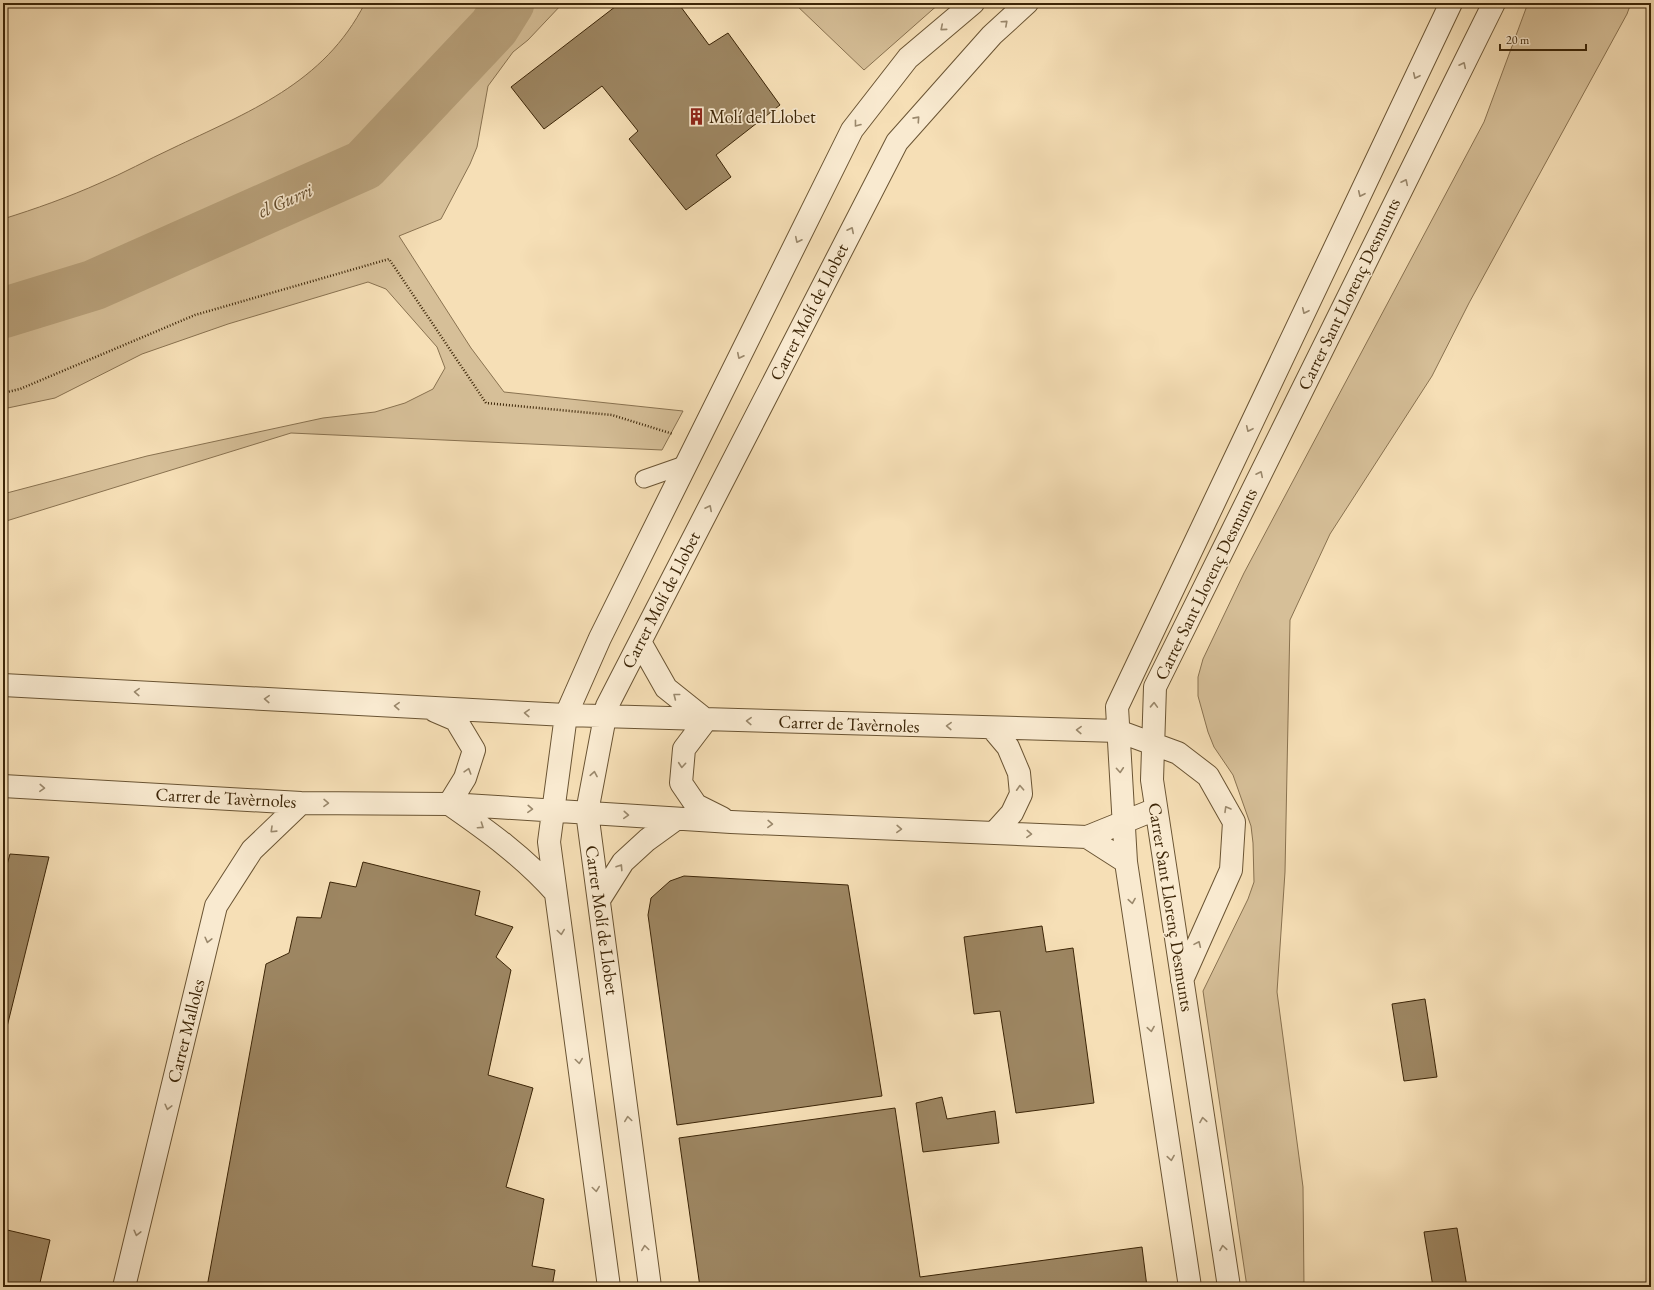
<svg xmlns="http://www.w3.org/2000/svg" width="1654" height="1290" font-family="'EB Garamond',serif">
<rect width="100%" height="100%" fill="#f6dfb6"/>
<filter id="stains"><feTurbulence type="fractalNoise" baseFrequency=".005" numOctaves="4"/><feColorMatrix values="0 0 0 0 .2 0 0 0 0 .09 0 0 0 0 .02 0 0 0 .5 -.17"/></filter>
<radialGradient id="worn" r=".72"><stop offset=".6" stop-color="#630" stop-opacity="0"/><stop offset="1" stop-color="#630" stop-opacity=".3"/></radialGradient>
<path fill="#d6bf98" stroke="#897250" d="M365 3H563L528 40 513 52 488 86 477 147 470 164 441 219 399 236 471 348 504 392 683 411 662 450 291 433 3 522V494L147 456 323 418 375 412 405 403 433 389 445 368 437 347 386 289 368 282 228 324 142 354 55 398 3 409V219C35 209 69 197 100 183 124 173 147 160 171 149 248 112 324 84 365 3Z
M794 3H940L864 70Z
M1528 3H1631L1627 14 1469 303 1432 376 1330 534 1290 620 1285 872 1277 992 1303 1187 1304 1287H1247L1203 991 1248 899 1254 882 1253 843 1251 826 1233 775 1214 747 1208 732 1198 696V677L1203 659 1244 573 1484 122Z"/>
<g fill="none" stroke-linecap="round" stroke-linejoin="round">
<path stroke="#b7a07a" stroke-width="51" d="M3 313 94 285 364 165 494 27 509 3"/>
</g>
<path fill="#9d8662" stroke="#3c2507" d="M620 3H678L709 45 728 33 780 105 716 155 731 177 686 210 629 139 638 131 602 86 544 129 511 87Z
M10 854 49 857 3 1043V879Z
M363 862 480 891 475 915 513 927 496 957 511 970 488 1075 533 1088 506 1187 544 1199 532 1266 555 1270 552 1287H207L266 964 289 953 297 917 321 918 330 882 356 887Z
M684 876 848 885 882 1096 677 1125 648 915 651 898 670 881Z
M1042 926 1046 952 1073 948 1094 1103 1016 1113 1000 1011 974 1014 964 937Z
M1425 999 1437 1077 1404 1081 1392 1004Z
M942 1097 947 1119 995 1111 999 1143 923 1152 916 1103Z
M895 1108 920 1277 1142 1247 1147 1287H700L679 1138Z
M1457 1228 1467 1287H1433L1424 1232Z
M3 1229 50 1240 39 1287H3Z"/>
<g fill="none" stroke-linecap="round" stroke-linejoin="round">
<defs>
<path id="service" d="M644 479 687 464"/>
<path id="minor" d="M640 642 666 688 706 720
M3 685 566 715 1118 731 1178 753 1208 776 1234 822 1231 870 1182 980
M435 711 456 720 474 750 465 778 449 804
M706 720 684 749 681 783 696 805 722 818
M992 728 1008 747 1019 773 1021 794 1012 813 994 833
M3 786 301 803 449 804 731 822 1087 837 1156 809
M449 804C488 831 524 857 556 893
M1087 837 1126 862
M599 900 623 862 647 840 676 819
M124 1287 216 906 252 850 301 803
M609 1287 549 842 566 715 600 638 852 130 908 58 973 3
M650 1287 587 812 607 706 897 142 992 35 1027 3
M1190 1287 1126 862 1117 707 1451 3
M1229 1287 1152 780 1155 687 1494 3"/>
</defs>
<use href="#service" stroke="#6a5433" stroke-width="19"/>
<use href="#minor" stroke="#6a5433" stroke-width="24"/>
<path stroke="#3c2507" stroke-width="2.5" stroke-dasharray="1 2" stroke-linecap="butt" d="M3 393 20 389 195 315 389 259 486 403 612 415 673 434"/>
<use href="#service" stroke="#f9ead0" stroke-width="17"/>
<use href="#minor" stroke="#f9ead0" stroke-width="22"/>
</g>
<defs><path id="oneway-chevron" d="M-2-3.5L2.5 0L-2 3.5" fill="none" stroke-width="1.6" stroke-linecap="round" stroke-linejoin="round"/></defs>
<g stroke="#9a886c">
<use href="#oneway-chevron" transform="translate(1005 23) rotate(-42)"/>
<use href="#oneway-chevron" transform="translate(943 28) rotate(140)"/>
<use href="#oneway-chevron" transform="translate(1463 65) rotate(-64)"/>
<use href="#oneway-chevron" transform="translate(1416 76) rotate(115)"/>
<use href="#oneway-chevron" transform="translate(917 119) rotate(-48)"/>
<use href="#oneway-chevron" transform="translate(857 124) rotate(128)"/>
<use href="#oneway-chevron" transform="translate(1405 182) rotate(-64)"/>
<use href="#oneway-chevron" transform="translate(1361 194) rotate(115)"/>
<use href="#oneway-chevron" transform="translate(851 230) rotate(-63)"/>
<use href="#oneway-chevron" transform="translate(798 240) rotate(116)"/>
<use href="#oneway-chevron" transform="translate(1305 311) rotate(115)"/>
<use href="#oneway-chevron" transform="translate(740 356) rotate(116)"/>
<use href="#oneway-chevron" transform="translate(1249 429) rotate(115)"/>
<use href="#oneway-chevron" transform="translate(1260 474) rotate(-64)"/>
<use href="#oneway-chevron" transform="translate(709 508) rotate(-63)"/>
<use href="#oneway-chevron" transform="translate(137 692) rotate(-177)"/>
<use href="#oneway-chevron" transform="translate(676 696) rotate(-142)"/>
<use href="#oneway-chevron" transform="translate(267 699) rotate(-177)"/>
<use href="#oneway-chevron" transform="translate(1154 705) rotate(-88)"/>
<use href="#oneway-chevron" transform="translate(397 706) rotate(-177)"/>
<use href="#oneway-chevron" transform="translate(527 713) rotate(-177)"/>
<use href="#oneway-chevron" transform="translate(749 721) rotate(-178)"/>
<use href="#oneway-chevron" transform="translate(949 726) rotate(-178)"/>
<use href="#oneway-chevron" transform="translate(1079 730) rotate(-178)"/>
<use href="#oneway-chevron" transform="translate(682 765) rotate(95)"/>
<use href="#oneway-chevron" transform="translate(1120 770) rotate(86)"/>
<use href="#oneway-chevron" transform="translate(468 771) rotate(-73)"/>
<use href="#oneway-chevron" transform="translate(594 774) rotate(-80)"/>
<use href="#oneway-chevron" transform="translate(42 788) rotate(3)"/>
<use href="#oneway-chevron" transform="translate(1020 788) rotate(-93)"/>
<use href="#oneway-chevron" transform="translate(326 803) rotate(1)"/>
<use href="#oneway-chevron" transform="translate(530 809) rotate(3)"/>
<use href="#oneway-chevron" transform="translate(1227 809) rotate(-120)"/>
<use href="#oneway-chevron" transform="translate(626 815) rotate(4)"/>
<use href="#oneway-chevron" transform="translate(770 824) rotate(2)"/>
<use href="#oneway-chevron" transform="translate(481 826) rotate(34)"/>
<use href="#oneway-chevron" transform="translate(899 829) rotate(2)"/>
<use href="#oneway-chevron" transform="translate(273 830) rotate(136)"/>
<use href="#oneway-chevron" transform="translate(1029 834) rotate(3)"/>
<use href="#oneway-chevron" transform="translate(620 867) rotate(-57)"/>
<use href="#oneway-chevron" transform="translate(1132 901) rotate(81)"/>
<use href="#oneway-chevron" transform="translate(561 932) rotate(82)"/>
<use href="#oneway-chevron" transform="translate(208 940) rotate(104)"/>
<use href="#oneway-chevron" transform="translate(1198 944) rotate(-66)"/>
<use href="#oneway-chevron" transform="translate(1151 1029) rotate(81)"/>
<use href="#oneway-chevron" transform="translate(579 1061) rotate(82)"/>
<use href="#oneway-chevron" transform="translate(168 1107) rotate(104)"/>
<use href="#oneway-chevron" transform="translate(628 1119) rotate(-98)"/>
<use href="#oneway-chevron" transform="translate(1203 1120) rotate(-99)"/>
<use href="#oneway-chevron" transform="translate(1171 1158) rotate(81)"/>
<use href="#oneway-chevron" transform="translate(596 1189) rotate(82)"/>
<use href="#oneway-chevron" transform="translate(137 1233) rotate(104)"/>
<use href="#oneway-chevron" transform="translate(645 1248) rotate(-98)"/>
<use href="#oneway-chevron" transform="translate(1223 1248) rotate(-99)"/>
</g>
<defs>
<symbol id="building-bare" viewBox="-9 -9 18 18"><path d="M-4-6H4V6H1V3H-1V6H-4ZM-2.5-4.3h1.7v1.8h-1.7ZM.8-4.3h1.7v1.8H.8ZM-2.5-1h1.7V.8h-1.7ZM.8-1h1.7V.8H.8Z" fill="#8f2418" stroke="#f9ead0" stroke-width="2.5" paint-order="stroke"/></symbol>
</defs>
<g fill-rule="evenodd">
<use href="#building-bare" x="684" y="104" width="25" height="25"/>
</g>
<g text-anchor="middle" stroke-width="3.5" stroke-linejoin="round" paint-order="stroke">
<g font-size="18" fill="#3c2507" stroke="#f9ead0" text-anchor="start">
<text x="709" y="123">Molí del Llobet</text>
</g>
<g font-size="18" fill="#3c2507" stroke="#f9ead0">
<text transform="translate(1349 294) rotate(-64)" y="6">Carrer Sant Llorenç Desmunts</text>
<text transform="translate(809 312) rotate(-63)" y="6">Carrer Molí de Llobet</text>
<text transform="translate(1206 584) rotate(-64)" y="6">Carrer Sant Llorenç Desmunts</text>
<text transform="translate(661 600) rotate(-63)" y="6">Carrer Molí de Llobet</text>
<text transform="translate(849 724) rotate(2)" y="6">Carrer de Tavèrnoles</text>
<text transform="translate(226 798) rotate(3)" y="6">Carrer de Tavèrnoles</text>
<text transform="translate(1171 907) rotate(81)" y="6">Carrer Sant Llorenç Desmunts</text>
<text transform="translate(602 920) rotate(82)" y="6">Carrer Molí de Llobet</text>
<text transform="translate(186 1031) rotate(-76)" y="6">Carrer Malloles</text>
</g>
<g font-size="19" font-style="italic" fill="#614a2a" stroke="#f9ead0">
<text transform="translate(285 200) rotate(-24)" y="7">el Gurri</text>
</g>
</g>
<rect width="1654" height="1290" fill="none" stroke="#f6dfb6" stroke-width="16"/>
<rect x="4" y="4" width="1646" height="1282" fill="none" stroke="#3c2507" stroke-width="2"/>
<rect x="8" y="8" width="1638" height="1274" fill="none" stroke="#3c2507"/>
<path d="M1500 44v6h86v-6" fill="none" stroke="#3c2507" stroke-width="2"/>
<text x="1506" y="44" font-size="12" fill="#3c2507" stroke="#f9ead0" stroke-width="3" paint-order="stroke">20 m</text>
<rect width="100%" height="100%" filter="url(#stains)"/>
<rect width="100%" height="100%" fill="url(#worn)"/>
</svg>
